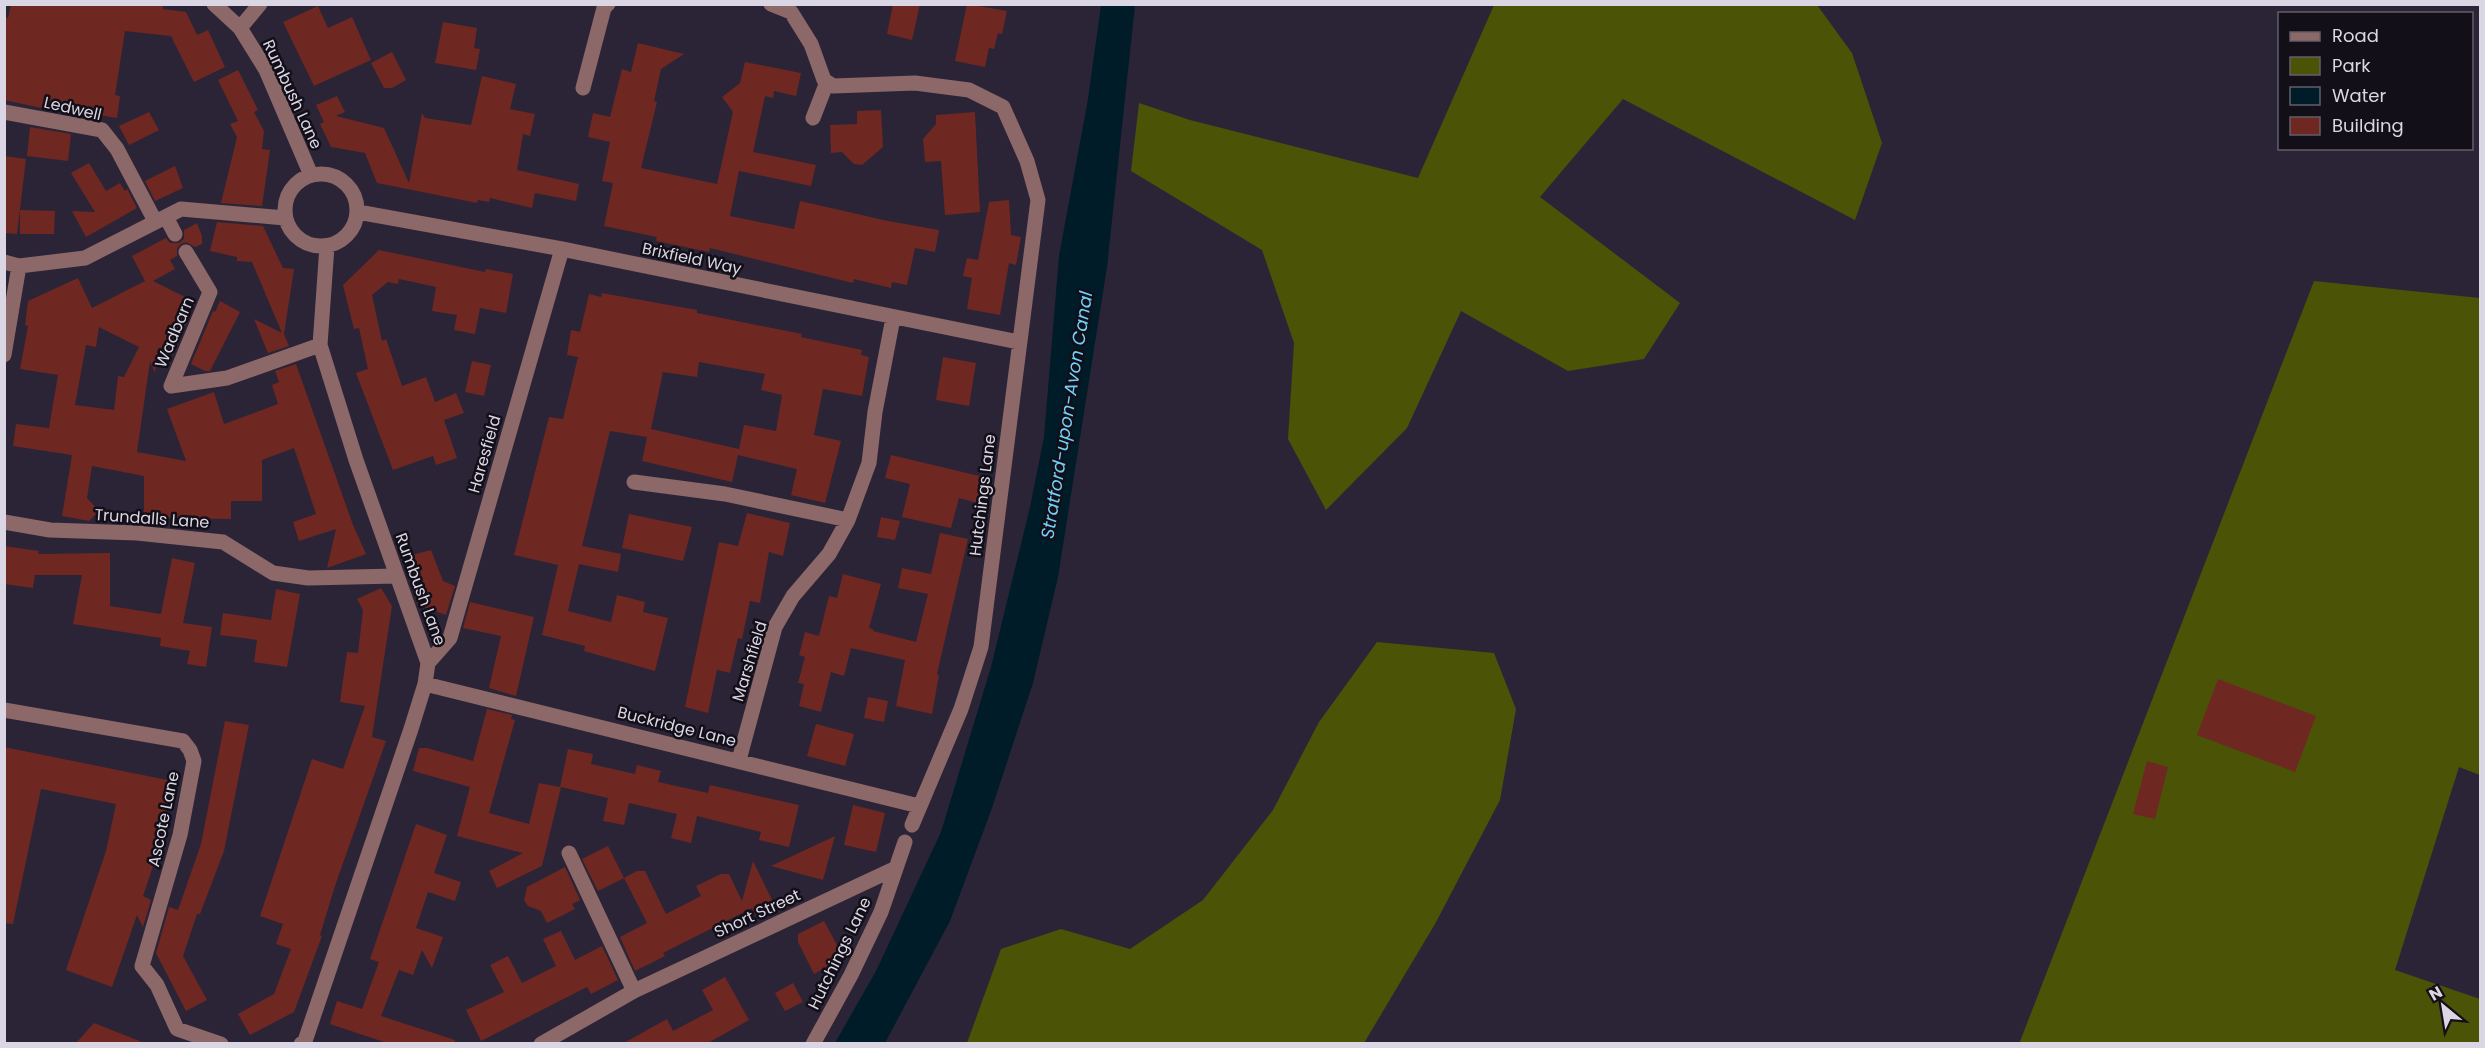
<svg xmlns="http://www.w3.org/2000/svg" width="2485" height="1048" font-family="Poppins,sans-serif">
<rect width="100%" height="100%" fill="#2b2437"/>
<path fill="#4b5306" d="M1494 5H1817L1852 53 1882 143 1855 220 1623 99 1540 197 1680 303 1644 359 1568 371 1461 311 1407 428 1326 510 1288 439 1294 343 1262 250 1131 171 1139 103 1190 120 1418 178Z
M2314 281 2480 298V775L2459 767 2395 970 2480 999V1043L2019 1044Z
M1377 642 1494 653 1516 709 1500 800 1435 924 1364 1043H967L1001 949 1061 929 1130 949 1203 900 1273 810 1319 722Z"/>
<path fill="#001c28" d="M1101 5H1135L1107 267 1058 577 1033 683 992 808 950 921 885 1043H835L876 971 941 832 991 667 1030 507 1044 437 1059 256 1088 99Z"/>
<path fill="#6f2721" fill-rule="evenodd" d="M11 4H163V9L186 12 197 35 208 30 225 67 194 82 171 36 125 31 115 95 120 96 117 118 74 111V115L4 100V17L8 18Z
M893 4H920L912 40 887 34Z
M967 4 1007 11 1002 34 998 33 994 49 989 48 985 67 955 61Z
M318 6 328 28 352 17 371 60 314 86 283 22Z
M443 22 477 28 474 48 480 49 476 70 435 63Z
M638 43 684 54 661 69 654 101 657 102 641 168 717 184 733 112 722 97 740 83 745 62 801 73 796 96 774 91 773 98 765 96 753 152 816 165 811 186 739 171 730 216 794 229 800 201 888 221 939 230 935 252 915 248 907 285 892 282 891 288 854 279 853 283 710 248 709 252 656 241 657 237 604 226 613 183 602 181 610 142 588 137 593 113 610 117 622 69 631 72Z
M392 52 406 80 392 88H384L371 63Z
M238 70 258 110 254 112 264 131 262 149 270 150 262 206 221 203 237 137 230 124 238 121 218 80Z
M482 76 516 84 510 109 535 114 530 136 523 134 517 170 579 184 576 201 535 193 532 208 490 198 489 202 478 200 477 203 377 183 365 153 331 147 320 124 324 122 316 105 337 96 345 112 336 116 384 128 409 183 422 113 425 118 471 125Z
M881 110 883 147 862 165 854 164 842 152 831 153 830 125 857 124V111Z
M149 112 159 130 129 145 119 126Z
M975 112 980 212 945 215 941 161 925 162 923 139 936 124V115Z
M30 127 71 134 68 161 27 156Z
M4 156 26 159 17 234 4 233Z
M89 163 106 191 120 183 125 191 127 189 137 208 86 237 72 211 95 212 71 173Z
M175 166 183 188 155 201 145 181Z
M1009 200 1011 235 1021 237 1016 265 1009 263 1000 315 967 309 972 278 963 276 967 258 978 260 989 202Z
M20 210 55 211 54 234H20Z
M217 222 263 226 283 268 294 269 284 334 289 346 268 353 254 319 282 333 252 262 237 261V257L210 251Z
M197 223 202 236V244L195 247 186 242 181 244 177 248V256L170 260 175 269 153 281 195 302 173 355 158 348 155 373 150 361 137 452 186 461 167 409 214 392 224 424 278 404 272 385 279 382 275 371 296 364 353 525 366 554 327 568 336 529 299 541 293 522 316 514 294 448 262 460V501H231V519L144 518V476L92 466 87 498 99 511 89 521 62 516 72 455 13 446 16 424 49 428 58 375 20 369 28 326 25 325 28 301 78 278 92 308 145 281 132 256 166 238 170 243H179L184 239V230ZM99 327 139 347 124 377 118 376 114 410 75 405 86 345 96 347Z
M379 250 485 272 486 269 513 274 506 313 480 308 475 334 454 330 457 315 432 311 436 287 399 279 398 284 388 282 372 295 382 341 386 339 402 386 426 377 435 402 456 393 464 413 444 420 457 458 436 465 433 456 393 470 356 373 368 369 359 328 354 329 343 285Z
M602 293 697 310V313L802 334 801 337 862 350 861 355 869 357 862 396 823 389 814 435 841 441 825 503 791 495 797 469 738 455 732 482 642 461 647 437 610 431 582 546 621 554 618 572 579 564 568 611 611 622 617 595 645 602 643 612 668 618 655 671 584 651 585 646 542 635 558 565 514 555 549 417 563 419 578 357 567 355 571 330 580 332 589 294 601 297ZM699 362 765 374 761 390 782 395 776 431 744 425 739 449 651 429 663 372 697 377Z
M220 301 240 312 210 371H205L191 364 213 311 215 312Z
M943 357 976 363 969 406 936 400Z
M472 361 491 365 484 396 465 392Z
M891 455 992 479 985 505 959 498 951 528 902 517 910 484 885 478Z
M747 513 790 523 783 556 769 552 760 603 750 601 742 639 738 638 730 673 717 670 708 713 685 707 719 542 738 546Z
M629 514 692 527 683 561 622 548Z
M881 517 900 521 895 540 877 537Z
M940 533 968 539 937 674 939 675 932 714 896 706 905 660 851 648 844 676 831 672 821 712 799 706 804 684 798 683 805 657 799 655 805 632 819 636 829 596 837 598 843 574 881 584 869 628 873 629V631L916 642 928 594 898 588 902 568 931 574Z
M4 546 39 551 38 554 110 553V606L161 614 172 558 195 563 183 623 212 627 206 667 187 664 190 651 160 646 161 638 73 624 82 575H35L33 588 4 584Z
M431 550 443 581 455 586 446 615 418 605 412 589 420 591 408 556Z
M381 588 392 606 372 737 386 741 335 886 320 935 322 936 294 1012 250 1035 238 1014 274 994 291 949 276 944 283 924 260 916 312 759 343 769 365 706 340 702 347 652 358 653 363 610 357 599Z
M276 589 300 594 287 667 254 662 257 640 220 635 223 613 271 620Z
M470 602 534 617 516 696 489 688 501 636 463 628Z
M2218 679 2316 716 2295 772 2197 735Z
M868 697 888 701 884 722 864 718Z
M487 709 512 715 511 719 515 720 489 813 529 824 539 783 560 787 568 749 593 754 591 764 635 774 637 765 661 771 658 782 708 793 710 785 799 805 789 847 759 840 761 832 697 816 691 843 671 838 677 814 629 803 624 825 603 821 608 798 561 787 542 866 497 888 489 871 523 853 457 836 470 787 413 771 419 748H427L473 761Z
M225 721 249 725 224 851 200 914H197L183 956 207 1000 186 1011 156 953 169 907 178 910 201 844Z
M816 724 854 734 845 766 807 756Z
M4 747 172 781 155 860 143 896 151 900 143 927 137 915 112 987 66 970 106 851 116 804 41 789 13 924 4 923Z
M2147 761 2168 767 2155 819 2133 814Z
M853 805 885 813 876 852 844 845Z
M416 824 447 835 434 873 461 882 455 901 428 892 416 928 443 937 432 968 422 950 413 975 399 970 381 1016 455 1040 454 1044H390L330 1024 337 1001 362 1009 379 962 370 959Z
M835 836 823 880 771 866Z
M608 846 624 878 598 891 582 859Z
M753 861 775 906 755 915 752 908 663 953 665 956 635 971 620 937 647 923 624 878 637 871H645L666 914 701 896 696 886 721 874H729L742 901Z
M565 867 580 900 572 904 575 909 547 923 541 911 528 906 524 900 527 887Z
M824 921 844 958 814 974 798 942V934Z
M561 931 575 960 602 946 618 980 591 994 587 987 481 1041 466 1010 504 992 490 965 508 956 522 983 556 966 543 939Z
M725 977 749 1020 706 1044H622L667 1019 673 1031 713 1010 702 990Z
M793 983 803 1002 785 1011 775 993Z
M94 1023 142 1042V1044H75Z"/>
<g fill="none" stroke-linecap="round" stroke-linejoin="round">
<path stroke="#8d6869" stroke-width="15" d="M214 4 240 28 266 70 311 175
M771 4 791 12 811 44 824 80 833 86 915 83 969 90 1003 107 1027 161 1038 200 981 647 961 709 912 825
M240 28 260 4
M583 88 604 8 608 4
M4 112 102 130 117 149 155 221
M813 118 827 82
M285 210a36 36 0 1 1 72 0a36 36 0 1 1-72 0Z
M358 212 562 249 1018 342
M166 217 175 234
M186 252 210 292 171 386 227 378 320 345
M4 262 19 266 85 258 181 209 285 218
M4 355 19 266
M634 482 725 494 848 520
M4 522 50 530 137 533 223 542 273 573 308 578 396 576
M428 663 450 638 562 249
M425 684 919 806
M4 710 183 741 190 750 194 761 180 835 142 966 157 985 177 1029 221 1044
M739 760 775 627 793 596 829 554 848 520 869 463 875 412 893 318
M569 853 634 991
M301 1044 305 1041 411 729 425 684 428 663 356 460 320 345 327 246
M541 1044 634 991 896 868
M813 1044 851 975 881 912 905 842"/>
</g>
<g text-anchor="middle" stroke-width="5" stroke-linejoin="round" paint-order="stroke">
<g font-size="16" fill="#dad6e3" stroke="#120f18">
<text transform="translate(293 94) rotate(65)" y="6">Rumbush Lane</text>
<text transform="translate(73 108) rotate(13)" y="6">Ledwell</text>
<text transform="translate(692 258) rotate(12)" y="6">Brixfield Way</text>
<text transform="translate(174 332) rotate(-67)" y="6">Wadbarn</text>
<text transform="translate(484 454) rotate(-74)" y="6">Haresfield</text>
<text transform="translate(982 495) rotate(-83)" y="6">Hutchings Lane</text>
<text transform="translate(152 518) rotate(4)" y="6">Trundalls Lane</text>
<text transform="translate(421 589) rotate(70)" y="6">Rumbush Lane</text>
<text transform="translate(749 661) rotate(-73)" y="6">Marshfield</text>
<text transform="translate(677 726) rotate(14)" y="6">Buckridge Lane</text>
<text transform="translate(163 819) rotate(-78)" y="6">Ascote Lane</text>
<text transform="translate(757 913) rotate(-25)" y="6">Short Street</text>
<text transform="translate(839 953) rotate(-64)" y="6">Hutchings Lane</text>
</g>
<g font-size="18" font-style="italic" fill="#71d1fa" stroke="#120f18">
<text transform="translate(1067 415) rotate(-81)" y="6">Stratford-upon-Avon Canal</text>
</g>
</g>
<rect width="2485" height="1048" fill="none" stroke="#dad6e3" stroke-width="12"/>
<rect x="2278" y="12" width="195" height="138" fill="#120f18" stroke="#625f69" stroke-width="1.5"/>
<rect x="2290" y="32" width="30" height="9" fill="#8d6869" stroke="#625f69" stroke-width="1.5"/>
<text x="2332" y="42" font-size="18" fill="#dad6e3">Road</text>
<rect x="2290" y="57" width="30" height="18" fill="#4b5306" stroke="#625f69" stroke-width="1.5"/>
<text x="2332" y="72" font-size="18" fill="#dad6e3">Park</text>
<rect x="2290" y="87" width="30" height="18" fill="#001c28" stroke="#625f69" stroke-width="1.5"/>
<text x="2332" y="102" font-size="18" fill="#dad6e3">Water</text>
<rect x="2290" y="117" width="30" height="18" fill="#6f2721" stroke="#625f69" stroke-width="1.5"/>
<text x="2332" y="132" font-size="18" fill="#dad6e3">Building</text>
<g transform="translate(2443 1006) rotate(330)" stroke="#120f18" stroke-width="4.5" paint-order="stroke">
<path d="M0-4.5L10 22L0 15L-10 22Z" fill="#dad6e3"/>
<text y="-9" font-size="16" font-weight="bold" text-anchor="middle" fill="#dad6e3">N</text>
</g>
</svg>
